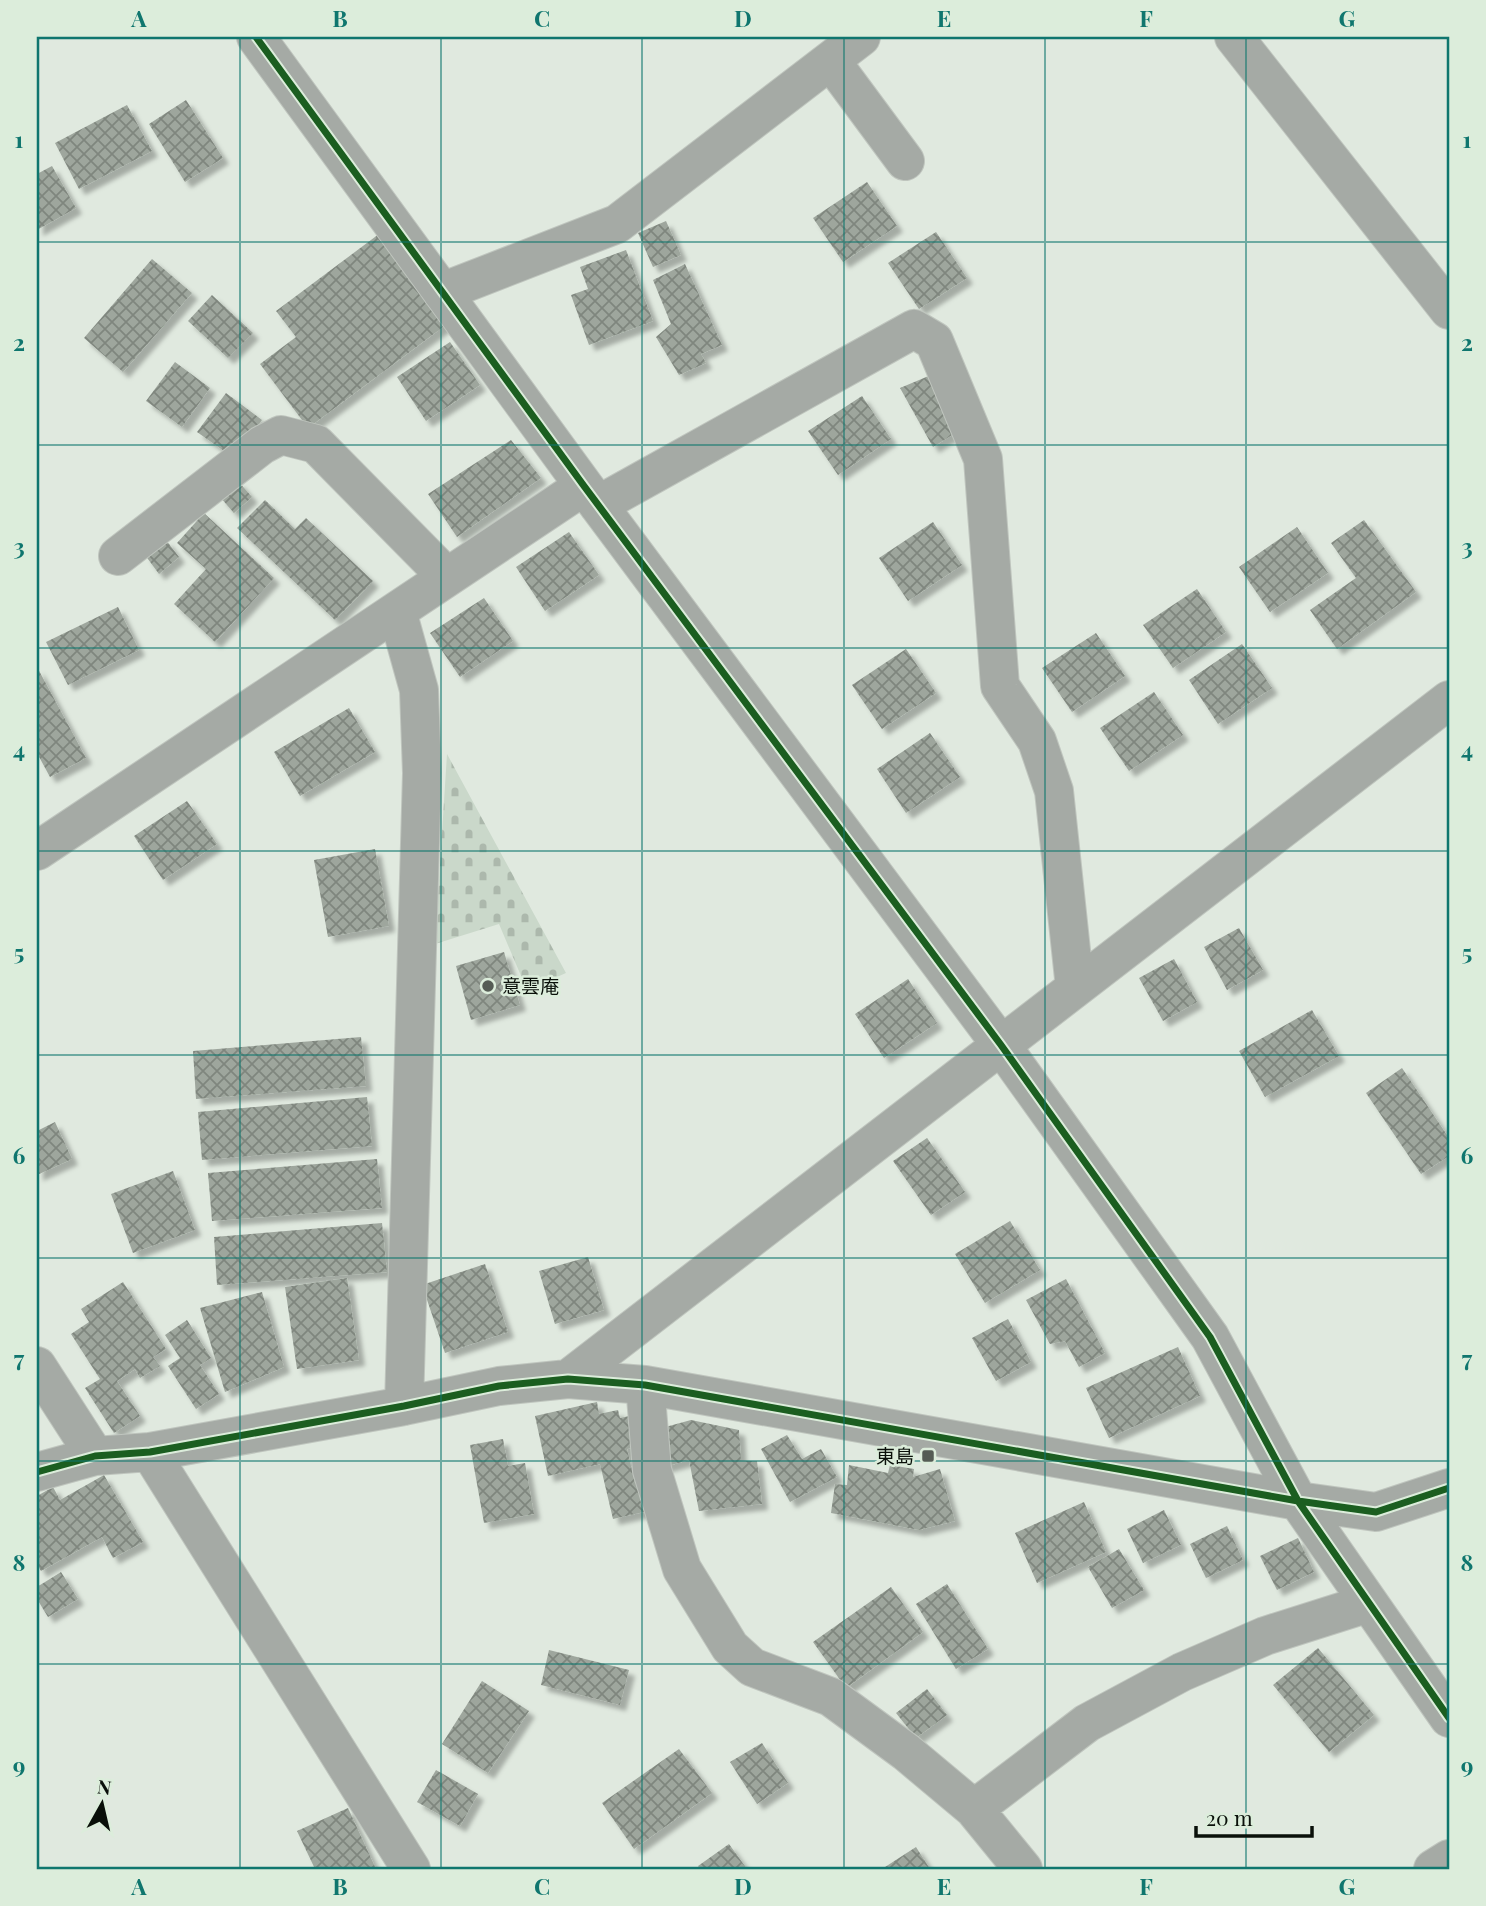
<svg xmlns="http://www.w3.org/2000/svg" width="1486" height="1906" font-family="'Playfair Display','Noto Sans JP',serif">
<defs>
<pattern id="cemetery-stones" width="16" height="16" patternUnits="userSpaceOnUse" patternTransform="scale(1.75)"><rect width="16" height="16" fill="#cad8ca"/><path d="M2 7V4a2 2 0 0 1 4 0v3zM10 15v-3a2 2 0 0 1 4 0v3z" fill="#acb8ac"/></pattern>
<pattern id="building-cross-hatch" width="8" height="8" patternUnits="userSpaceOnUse" patternTransform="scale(1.75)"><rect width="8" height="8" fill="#9ea69d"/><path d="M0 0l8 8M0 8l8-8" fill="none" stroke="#7f867e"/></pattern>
<filter id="shadow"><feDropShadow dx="6" dy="6" stdDeviation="2" flood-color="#0004"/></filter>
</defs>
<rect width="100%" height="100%" fill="#e0e9df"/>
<path fill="url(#cemetery-stones)" d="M447 754 566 973 527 990 499 924 435 944Z"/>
<path fill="url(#building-cross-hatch)" filter="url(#shadow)" d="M186 100 223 158 185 182 149 124Z
M127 105 152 151 79 189 55 143Z
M52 166 76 208 37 230V174Z
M867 182 897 226 843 262 813 218Z
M666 221 681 255 653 267 638 233Z
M383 231 451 321 308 428 260 364 296 337 276 311Z
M936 232 967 278 919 309 888 263Z
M626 250 653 321 589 345 571 295 588 289 580 267Z
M152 259 192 293 123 372 84 338Z
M685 264 722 345 701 354 706 363 679 375 656 337 671 324 653 280Z
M212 295 253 333 228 358 188 321Z
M450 342 480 385 426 421 397 377Z
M175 362 210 388 182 427 146 401Z
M931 375 960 430 933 447 900 388Z
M226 393 262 420 234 458 197 432Z
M862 396 891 439 838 475 808 431Z
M511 440 541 478 457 537 428 494Z
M238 481 252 497 234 513 220 497Z
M265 500 295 529 306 518 373 581 335 620 237 528Z
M204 513 274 578 215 642 174 604 206 569 177 543Z
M1364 520 1416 592 1337 649 1310 610 1356 578 1331 543Z
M933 522 962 565 908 601 879 558Z
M1297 527 1328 573 1270 612 1239 567Z
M569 532 599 575 545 611 516 567Z
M166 540 179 557 159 574 145 555Z
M1197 589 1226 632 1173 668 1143 625Z
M484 598 513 641 460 677 430 633Z
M118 607 139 650 68 685 46 642Z
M1096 633 1125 676 1072 712 1042 668Z
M1242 644 1272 688 1218 724 1189 680Z
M906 649 936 693 882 729 852 685Z
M37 667 86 758 50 777 37 753Z
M1154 692 1183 735 1129 771 1100 728Z
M349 708 375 752 300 796 274 752Z
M930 733 960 777 906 813 877 769Z
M187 801 217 844 163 880 134 836Z
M375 849 389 926 328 937 314 860Z
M1239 928 1263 970 1227 990 1204 947Z
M504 952 520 1005 471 1020 456 966Z
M1174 959 1197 1002 1163 1021 1139 978Z
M908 979 937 1023 884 1058 855 1014Z
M1312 1010 1339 1056 1265 1097 1239 1051Z
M361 1037 366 1086 196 1099 193 1051Z
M1402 1068 1449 1138V1156L1421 1174 1366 1093Z
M367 1097 372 1146 202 1160 198 1112Z
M55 1122 72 1159 37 1175V1131Z
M927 1138 965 1192 931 1215 893 1161Z
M377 1159 382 1208 212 1221 208 1173Z
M173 1171 195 1230 133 1253 111 1194Z
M1010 1221 1040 1270 985 1303 955 1254Z
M382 1223 387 1272 217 1285 214 1237Z
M588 1257 604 1310 555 1324 539 1271Z
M485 1264 508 1332 445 1353 422 1285Z
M347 1278 359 1360 297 1369 285 1287Z
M1066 1279 1105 1353 1079 1367 1065 1341 1050 1344 1026 1300Z
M123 1282 166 1349 153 1357 160 1366 140 1378 135 1369 117 1381 140 1416 114 1433 85 1388 100 1379 71 1334 89 1322 81 1309Z
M262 1292 284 1367 225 1392 200 1308Z
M1008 1319 1031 1362 996 1381 972 1338Z
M187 1320 211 1358 200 1365 219 1394 196 1409 168 1366 180 1358 165 1335Z
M1178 1347 1200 1396 1109 1438 1086 1388Z
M597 1402 599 1414 618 1410 620 1418 629 1416 636 1447 627 1449 635 1483 641 1482 648 1511 613 1519 600 1464 548 1476 535 1416Z
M691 1420 739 1430 741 1461H757L762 1504 699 1511 689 1460 664 1467 658 1429Z
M787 1435 802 1459 821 1449 837 1477 790 1502 761 1449Z
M503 1439 508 1466 525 1463 534 1514 484 1523 470 1445Z
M849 1465 888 1473 890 1465 914 1469 913 1477 940 1469 955 1521 919 1530 831 1513 835 1484 847 1485Z
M104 1475 143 1542 113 1558 102 1537 41 1571 37 1564V1496L53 1487 60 1500Z
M1084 1502 1106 1552 1037 1583 1015 1533Z
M1164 1510 1181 1545 1143 1563 1127 1529Z
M1227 1526 1243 1560 1206 1578 1190 1544Z
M1298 1538 1314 1572 1277 1590 1260 1556Z
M1119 1549 1144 1590 1112 1608 1088 1567Z
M61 1572 78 1599 48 1617 37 1599V1587Z
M947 1584 988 1649 956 1669 916 1604Z
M891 1587 923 1632 846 1688 813 1642Z
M1318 1648 1374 1715 1329 1752 1273 1685Z
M549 1650 629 1670 620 1705 541 1685Z
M482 1681 529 1711 488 1773 442 1744Z
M927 1689 947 1715 916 1738 896 1713Z
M762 1743 788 1783 757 1804 730 1762Z
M679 1749 712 1793 634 1849 602 1803Z
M436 1770 478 1794 460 1826 417 1802Z
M348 1808 376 1869H315L297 1831Z
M729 1844 747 1869H700L698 1866Z
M916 1847 930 1869H886L885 1867Z"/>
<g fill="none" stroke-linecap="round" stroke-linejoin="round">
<defs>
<path id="minor" d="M256 37 584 486 1001 1045 1210 1337 1298 1501 1449 1718
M1234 37 1449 310
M831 61 905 161
M442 292 617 224 861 37
M598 505 914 329 934 341 983 459 1000 686 1037 741 1054 791 1075 988
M118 556 262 445 281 435 316 444 447 577
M397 611 419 690 422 773 404 1406
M37 851 584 486
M37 1366 95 1456
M568 1379 1449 700
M645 1385 652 1470 682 1569 730 1647 752 1667 831 1697 906 1752 974 1809 1023 1869
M150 1452 411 1869
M37 1472 95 1456 150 1452 404 1406 499 1386 568 1379 645 1385 1298 1501 1376 1512 1449 1488
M974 1809 1087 1723 1182 1672 1265 1636 1369 1603
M1433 1869 1449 1859"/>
</defs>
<use href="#minor" stroke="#bfc5be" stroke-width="40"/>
<use href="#minor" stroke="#a5aaa5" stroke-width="38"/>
<defs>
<path id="cycleway" d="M256 37 584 486 1001 1045 1210 1337 1298 1501 1449 1718
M37 1472 95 1456 150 1452 404 1406 499 1386 568 1379 645 1385 1298 1501 1376 1512 1449 1488"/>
</defs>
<use href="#cycleway" stroke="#dceddb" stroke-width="11"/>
<use href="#cycleway" stroke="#1b5e20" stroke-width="7"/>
</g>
<path fill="none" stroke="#0f766e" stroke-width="2" stroke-opacity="0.55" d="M240 37V1869M441 37V1869M642 37V1869M844 37V1869M1045 37V1869M1246 37V1869M37 242H1449M37 445H1449M37 648H1449M37 851H1449M37 1055H1449M37 1258H1449M37 1461H1449M37 1664H1449"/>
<g fill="#555c55" stroke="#dceddb" stroke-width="2.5">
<circle cx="488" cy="986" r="7"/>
<rect x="921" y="1449" width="14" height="14" rx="3.5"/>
</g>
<g text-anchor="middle" stroke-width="5" stroke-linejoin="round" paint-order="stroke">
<g font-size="19" fill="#0a100a" stroke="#dceddb" text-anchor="start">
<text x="502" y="993">意雲庵</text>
<text x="914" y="1463" text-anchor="end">東島</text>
</g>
</g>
<rect width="1486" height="1906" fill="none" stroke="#dceddb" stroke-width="77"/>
<g transform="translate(102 1804) rotate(8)" stroke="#dceddb" stroke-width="5" paint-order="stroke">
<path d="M0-5L12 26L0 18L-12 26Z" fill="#0a100a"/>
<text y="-10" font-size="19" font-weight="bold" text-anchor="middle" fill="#0a100a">N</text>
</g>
<path d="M1196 1826v10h116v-10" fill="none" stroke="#0a100a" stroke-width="3.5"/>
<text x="1206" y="1826" font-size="21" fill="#0a100a" stroke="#dceddb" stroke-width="5" paint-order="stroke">20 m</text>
<rect x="38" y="38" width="1410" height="1830" fill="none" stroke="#0f766e" stroke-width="2.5"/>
<g font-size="23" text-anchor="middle" font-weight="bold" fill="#0f766e">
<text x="139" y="27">A</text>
<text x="340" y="27">B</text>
<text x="542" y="27">C</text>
<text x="743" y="27">D</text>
<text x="944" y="27">E</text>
<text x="1146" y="27">F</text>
<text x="1347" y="27">G</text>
<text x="19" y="148">1</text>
<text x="1467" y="148">1</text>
<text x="19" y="351">2</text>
<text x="1467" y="351">2</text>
<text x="19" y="555">3</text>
<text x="1467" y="555">3</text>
<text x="19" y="758">4</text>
<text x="1467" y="758">4</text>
<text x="19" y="961">5</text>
<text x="1467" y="961">5</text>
<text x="19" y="1164">6</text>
<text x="1467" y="1164">6</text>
<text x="19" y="1367">7</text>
<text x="1467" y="1367">7</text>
<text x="19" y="1571">8</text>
<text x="1467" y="1571">8</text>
<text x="19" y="1774">9</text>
<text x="1467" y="1774">9</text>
<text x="139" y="1895">A</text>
<text x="340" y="1895">B</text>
<text x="542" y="1895">C</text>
<text x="743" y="1895">D</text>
<text x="944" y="1895">E</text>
<text x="1146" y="1895">F</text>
<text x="1347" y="1895">G</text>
</g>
</svg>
